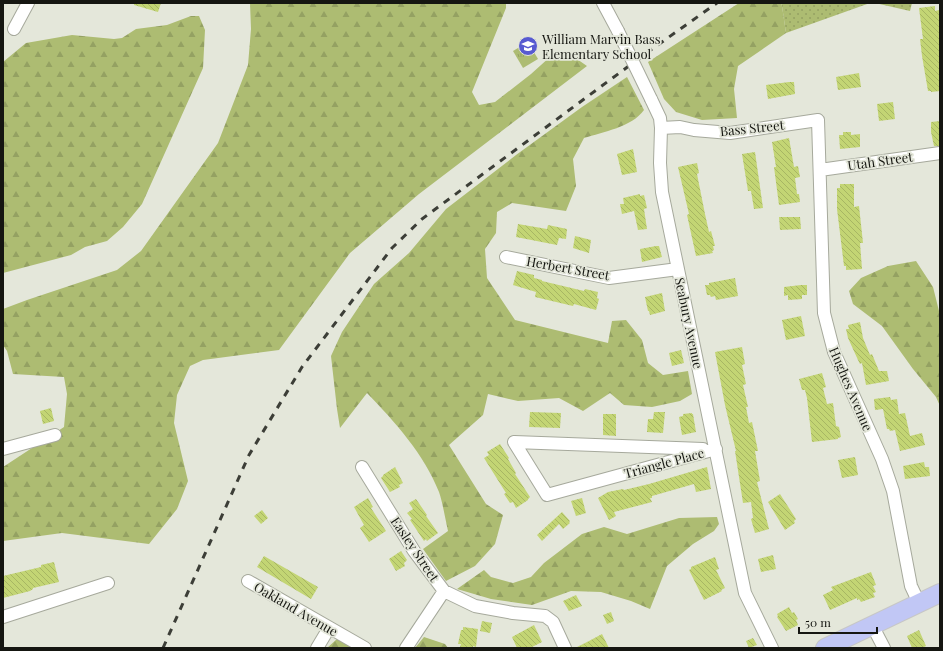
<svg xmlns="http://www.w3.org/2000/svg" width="943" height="651" font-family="'Playfair Display',serif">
<defs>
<pattern id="grass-dots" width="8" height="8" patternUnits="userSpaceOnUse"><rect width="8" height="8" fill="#adbc72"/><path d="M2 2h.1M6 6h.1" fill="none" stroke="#94a162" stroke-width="1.8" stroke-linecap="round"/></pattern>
<pattern id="forest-firs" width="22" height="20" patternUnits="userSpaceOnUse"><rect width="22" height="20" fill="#adbc72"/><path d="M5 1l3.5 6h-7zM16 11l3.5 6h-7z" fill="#94a162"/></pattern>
<pattern id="park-tufts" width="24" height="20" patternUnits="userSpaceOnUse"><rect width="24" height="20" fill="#adbc72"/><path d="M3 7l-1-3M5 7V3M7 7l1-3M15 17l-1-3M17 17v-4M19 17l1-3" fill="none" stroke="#94a162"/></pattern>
<pattern id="building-back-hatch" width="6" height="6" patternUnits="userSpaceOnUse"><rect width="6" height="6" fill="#c3d574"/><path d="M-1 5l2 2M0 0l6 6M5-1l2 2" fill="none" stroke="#a7b663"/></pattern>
</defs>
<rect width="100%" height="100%" fill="#e4e7da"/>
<path fill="url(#grass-dots)" d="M781 3H870L786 33 782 6Z
M875 3H912L910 11Z"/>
<path fill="url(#forest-firs)" d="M250 3H506V8L472 92 479 105 495 102 531 74 551 56 574 57 587 66 419 194 350 253 279 350 203 360 190 366 177 395 174 423 188 481 177 509 149 544 62 533 3 541V467L64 427 67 394 64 377 13 374 7 351 3 345V309L27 300 117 270 141 251 218 143 248 65 251 29Z
M739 3H781L782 6 786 33 738 66 734 89 737 118 702 120 676 112 664 99 648 62Z
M191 16H199L205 30 203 68 142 204 123 227 107 241 85 247 71 255 3 273V62L26 43 72 35 114 39 122 38 136 29 167 25Z
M627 77 644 110C632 127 603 132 584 138L573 159 576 186 566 211 512 203 497 212 496 233 485 249 487 278 515 320 608 343 612 321 626 320 642 340 648 363 663 375 688 371 692 394 680 401 652 407 624 405 610 393 583 411 559 398 518 401 488 394 483 415 449 445 486 504 503 515 495 544 475 566 446 581 423 549 448 531C445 518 443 504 439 492 424 454 395 422 367 393L340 428 337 409 331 356 342 332 374 284 409 253 446 209 516 155 582 107Z
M916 261 933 287 940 315V406L936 397 913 369 882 326 853 304 849 291 861 278 888 266Z
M717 517 719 524 714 531 693 544 667 566 650 609 631 601 601 592 571 591 532 605 491 599 457 589 484 570 491 577 513 583 531 577 544 563 582 534 604 527 627 534 679 518Z
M424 637 445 644 448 648H415Z
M337 639 353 648H327Z"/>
<path fill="url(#park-tufts)" d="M528 42 538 59 523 68 513 51Z"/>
<path fill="url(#building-back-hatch)" d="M134 3H161L158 12 134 5Z
M935 6V11L939 10 940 18V91L931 92V91H928L922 56 920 39H923L919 8Z
M859 73 861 87 838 90 836 77Z
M789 82H794L795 94 768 99 766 85Z
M893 102 895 119 879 121 877 104Z
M940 121V146H934L931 132V122Z
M843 132H851V135L860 134V147L840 149 839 135H843Z
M789 138 794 167 798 166 800 177 795 178 797 194H799L800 202 779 205 774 167H776L772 142Z
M633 149 637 172 622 175 617 154Z
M755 152 763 208 754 209 751 191H748L742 154Z
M697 163 699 173 697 174 705 214 709 232 711 231 715 246H713L714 250 712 251 713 253 696 256 687 215 689 214 678 167Z
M840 184H854V207L859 206 863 243H860L862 269 846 270V266H844L837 209V188H840Z
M640 194V196L644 195 647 208 644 209 647 229 638 230 634 211 622 214 620 204H624L623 198Z
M779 217H800L801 229 780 230Z
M518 224 547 229 548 225 567 229 566 239 559 238 557 245 516 237Z
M575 236 591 240 589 253 573 248Z
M656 246H659L662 257 642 262 640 249Z
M517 271 534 275V278L542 280V281L584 291 585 289 598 292 597 298 599 299 596 310 574 304 573 306 535 297 536 292 513 285Z
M735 278 738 296 716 300 715 296 711 297 710 295H707L705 285H709V283Z
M801 285H807V295H802V299L788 300V295L784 296V287Z
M662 293 665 311 650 315 649 311H648L645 297Z
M801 316 805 336 786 340 782 320Z
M860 322 863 338 870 355 872 354 879 371H887L889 381 866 385 862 363 860 364 858 360 848 338 846 329H849L848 325Z
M742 347 745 364 742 365 746 384 743 385 748 407H746L749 423 752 422 758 451H755L760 481 757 482 769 529 755 533 751 519 753 518 751 502 743 503 735 451H736L725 405 715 352Z
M681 350 684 363 672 366 669 353Z
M822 373 826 387 823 388 827 404 833 403 836 426 839 427 841 437 838 438V439L812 442 807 398 805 390H802L799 379Z
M890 397 891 400 897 399 899 414 905 413 910 436 922 433 925 445 900 451 895 430 890 431 889 429H887L883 409 875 410 874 399Z
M51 408 54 421 43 424 40 411Z
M530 412 561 413 560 428 529 427Z
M654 412H665L663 433 647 432 648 419H653Z
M692 413V414H693L696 432 682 435 679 417 683 416V414Z
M603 414H616V436L603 435Z
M500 444 509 458 508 459 516 473 515 474 530 497 528 499V500L516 508 513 502 510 503 504 494 506 493 484 458 489 455 487 452Z
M855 457 858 475 842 478 838 460Z
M924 462 925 467H929L930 476 905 479 903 466Z
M395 467 403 483 399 485 400 487 390 492 381 478 383 476V475Z
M707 467 711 489 696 492 694 484 652 496V498H650L652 502 614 512 616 516 609 520 598 498 608 492 623 489 624 490 649 484Z
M780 494 796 519 794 521 795 523 785 530 768 502Z
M368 498 373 507 371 508 386 531 369 542 360 528 364 525 354 507Z
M582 498 586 513 576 516 571 501Z
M416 499 427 515 426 516 438 533 427 541 426 539 424 541 410 520 412 519 407 513 413 509 409 503Z
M262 510 268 518 261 524 254 516Z
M562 512 570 521 569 522 570 523 563 529 559 524 542 541 537 535Z
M401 551 407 560 404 563 405 566 396 571 389 559Z
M773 555 776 569 761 572 758 559Z
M264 556 318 587 311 599 257 567Z
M715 557 719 569 716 570 725 588 721 590 722 591 704 600 689 570 691 569V567Z
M54 562 59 582 33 588V589L30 591 3 598V576L41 567V565Z
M871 572 876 585 873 586 876 592 873 593 875 597 861 602 859 599 857 600V598L830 610 823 595 833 590 831 587Z
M576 595 582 606 569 611 563 601Z
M789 607 792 613 794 612 798 619 796 620 798 625 786 631 777 617 778 616 777 614Z
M611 612 614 621 607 624 603 615Z
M482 621 492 623 490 633 480 631Z
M534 625 542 642 530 648H517L512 637Z
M463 627 478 629 476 647 473 646V648L460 647 461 644H458L461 630H463Z
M919 630 926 646 922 648H912L907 636Z
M602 634 609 648H575L589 641Z
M753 638 757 645 749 648 746 641Z"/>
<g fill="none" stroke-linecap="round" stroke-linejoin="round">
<defs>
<path id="street" d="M603 3 618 31
M14 29 28 3
M651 99 660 118 661 128 660 163 662 192 745 593 772 648
M661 128 680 127 694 130 730 133 818 120 824 313 834 352 882 459 893 491 911 586 919 603
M820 170 940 153
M506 257 609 278 678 269
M514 442 547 495 716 449
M514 442 703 449
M3 449 55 435
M362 467 414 551 444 591 475 606 513 613 545 616 553 622 565 648
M248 581 365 648
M3 617 108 583
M872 625 884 648
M317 648 329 628
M406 648 444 591"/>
<path id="primary" d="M825 648 940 593"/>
</defs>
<use href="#street" stroke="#a6a99c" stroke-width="14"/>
<use href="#primary" stroke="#c7c7c6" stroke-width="20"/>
<use href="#street" stroke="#fff" stroke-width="12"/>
<use href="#primary" stroke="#c1c7f5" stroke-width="18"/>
<path stroke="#3c3e37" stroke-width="3" stroke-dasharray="7 7" stroke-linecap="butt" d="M163 648 249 455 302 367 392 248 422 219 645 54 717 3"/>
<defs>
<path id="street-bridge" d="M618 31 651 99"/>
</defs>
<use href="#street-bridge" stroke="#a6a99c" stroke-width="14" stroke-linecap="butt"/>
<use href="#street-bridge" stroke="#fff" stroke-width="12"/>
</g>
<defs>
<symbol id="school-disc" viewBox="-11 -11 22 22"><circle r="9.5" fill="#575ad1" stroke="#e4e7da"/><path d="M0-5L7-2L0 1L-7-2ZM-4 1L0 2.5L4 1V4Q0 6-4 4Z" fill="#fff"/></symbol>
</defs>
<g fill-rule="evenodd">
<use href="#school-disc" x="517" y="35" width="22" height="22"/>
</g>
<g text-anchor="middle" stroke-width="3.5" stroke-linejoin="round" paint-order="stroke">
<g font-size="13" fill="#151611" stroke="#e4e7da" text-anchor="start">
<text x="542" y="44">William Marvin Bass<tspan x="542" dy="15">Elementary School</tspan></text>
</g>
<g font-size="13" fill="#151611" stroke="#e4e7da">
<text transform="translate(752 128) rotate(-6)" y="5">Bass Street</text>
<text transform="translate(880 161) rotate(-8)" y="5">Utah Street</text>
<text transform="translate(568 268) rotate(10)" y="5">Herbert Street</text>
<text transform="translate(689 323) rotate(78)" y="5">Seabury Avenue</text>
<text transform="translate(851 389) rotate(67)" y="5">Hughes Avenue</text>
<text transform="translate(664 463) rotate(-15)" y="5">Triangle Place</text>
<text transform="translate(415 549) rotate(56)" y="5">Easley Street</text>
<text transform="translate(296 609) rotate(30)" y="5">Oakland Avenue</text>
</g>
</g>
<rect width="943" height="651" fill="none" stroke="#151611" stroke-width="8"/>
<path d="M799 627v6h78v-6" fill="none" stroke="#151611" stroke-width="2"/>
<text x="805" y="627" font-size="12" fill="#151611" stroke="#e4e7da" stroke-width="3" paint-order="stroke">50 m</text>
</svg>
